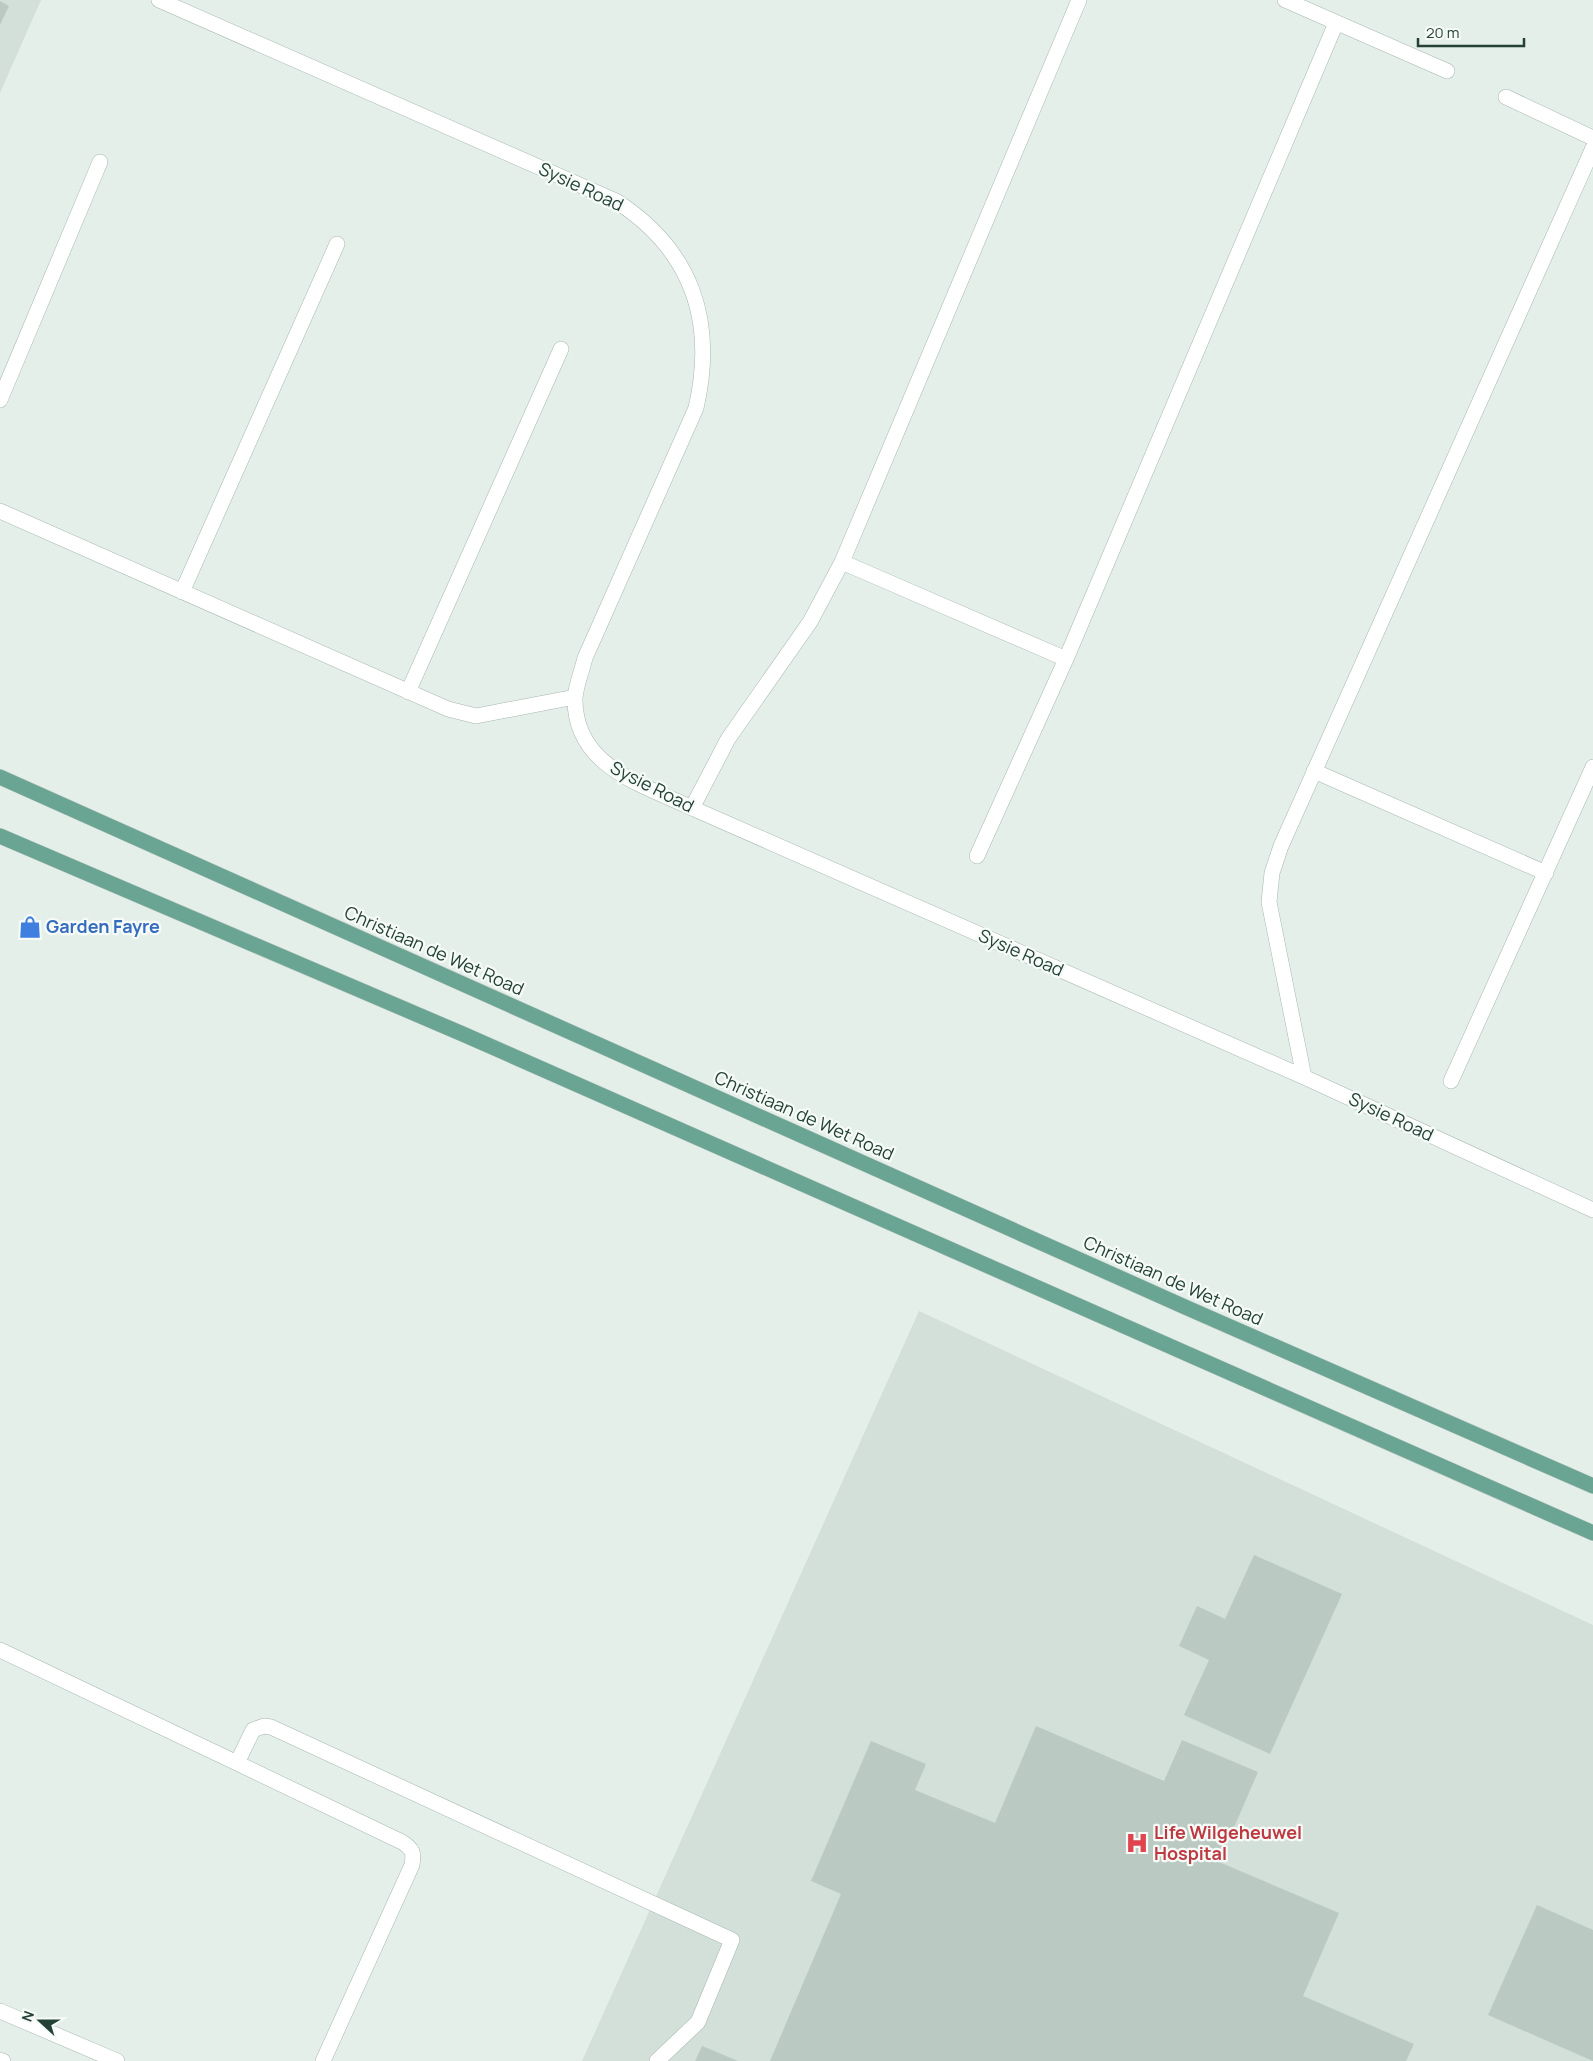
<svg xmlns="http://www.w3.org/2000/svg" width="1593" height="2061" font-family="Manrope,sans-serif">
<rect width="100%" height="100%" fill="#e5efea"/>
<path fill="#d3dfd9" d="M0 0H41L0 93Z
M919 1311 1593 1625V2061H582Z"/>
<path fill="#bacac3" d="M0 1 9 6 0 25Z
M1254 1555 1342 1594 1270 1754 1184 1715 1209 1660 1179 1646 1197 1606 1225 1619Z
M1036 1726 1164 1781 1182 1740 1258 1772 1219 1862 1339 1913 1303 1996 1414 2044 1406 2061H770L841 1894 811 1881 871 1741 926 1764 915 1790 995 1823Z
M1537 1905 1593 1930V2061L1488 2015Z
M702 2046 738 2061H695Z"/>
<g fill="none" stroke-linecap="round" stroke-linejoin="round">
<defs>
<path id="minor" d="M159 0 616 201C692 250 716 321 696 408L585 658C582 671 576 685 575 698 574 766 641 784 692 808L1304 1077 1593 1210
M1285 0 1447 71
M1506 97 1593 138
M0 400 100 162
M0 511 448 709 476 716 575 697
M842 562 1066 659
M182 592 337 244
M408 692 561 349
M1314 771 1546 873
M692 808 728 739 810 622 842 562 1079 0
M977 856 1066 659 1336 23
M1304 1077 1269 902 1272 873 1281 846 1593 148
M1451 1081 1593 767
M0 1650 237 1763 253 1730 264 1726 271 1727 732 1940 698 2022 657 2061
M237 1763 402 1842C413 1849 414 1853 412 1865L323 2061
M0 2011 117 2061
M0 2060 3 2061"/>
<path id="major" d="M0 777 1185 1307 1593 1486
M0 836 465 1035 1593 1533"/>
</defs>
<use href="#minor" stroke="#a7b7b1" stroke-width="16"/>
<use href="#major" stroke="#c1cac7" stroke-width="16"/>
<use href="#minor" stroke="#fff" stroke-width="15"/>
<use href="#major" stroke="#69a592" stroke-width="15"/>
</g>
<defs>
<symbol id="shop-bare" viewBox="-9 -9 18 18"><path d="M-5-2.5h2.3a2.7 3.5 0 0 1 5.4 0H5L5.5 6h-11ZM-1.5-2.5h3a1.5 2.3 0 0 0-3 0Z" fill="#3f7fe0" stroke="#f6fbf8" stroke-width="2.5" paint-order="stroke"/></symbol>
<symbol id="hospital-bare" viewBox="-9 -9 18 18"><path d="M-5-5h3v3.5h4V-5h3V5h-3V1.5h-4V5h-3Z" fill="#e0444e" stroke="#f6fbf8" stroke-width="2.5" paint-order="stroke"/></symbol>
</defs>
<g fill-rule="evenodd">
<use href="#shop-bare" x="14" y="911" width="32" height="32"/>
<use href="#hospital-bare" x="1121" y="1827" width="32" height="32"/>
</g>
<g text-anchor="middle" stroke-width="4.5" stroke-linejoin="round" paint-order="stroke">
<g font-size="18" fill="#234137" stroke="#f6fbf8">
<text transform="translate(581 187) rotate(25)" y="6">Sysie Road</text>
<text transform="translate(652 787) rotate(27)" y="6">Sysie Road</text>
<text transform="translate(434 951) rotate(24)" y="6">Christiaan de Wet Road</text>
<text transform="translate(1021 953) rotate(24)" y="6">Sysie Road</text>
<text transform="translate(804 1116) rotate(24)" y="6">Christiaan de Wet Road</text>
<text transform="translate(1391 1117) rotate(25)" y="6">Sysie Road</text>
<text transform="translate(1173 1281) rotate(24)" y="6">Christiaan de Wet Road</text>
</g>
<g font-size="18" font-weight="bold" fill="#366cbe" stroke="#f6fbf8" text-anchor="start">
<text x="46" y="933">Garden Fayre</text>
</g>
<g font-size="18" font-weight="bold" fill="#be3a42" stroke="#f6fbf8" text-anchor="start">
<text x="1154" y="1839">Life Wilgeheuwel<tspan x="1154" dy="21">Hospital</tspan></text>
</g>
</g>
<g transform="translate(40 2021) rotate(291)" stroke="#f6fbf8" stroke-width="4" paint-order="stroke">
<path d="M0-4L9 19L0 12L-9 19Z" fill="#234137"/>
<text y="-8" font-size="14" font-weight="bold" text-anchor="middle" fill="#234137">N</text>
</g>
<path d="M1418 38v8h106v-8" fill="none" stroke="#234137" stroke-width="2.5"/>
<text x="1426" y="38" font-size="15" fill="#234137" stroke="#f6fbf8" stroke-width="4" paint-order="stroke">20 m</text>
</svg>
